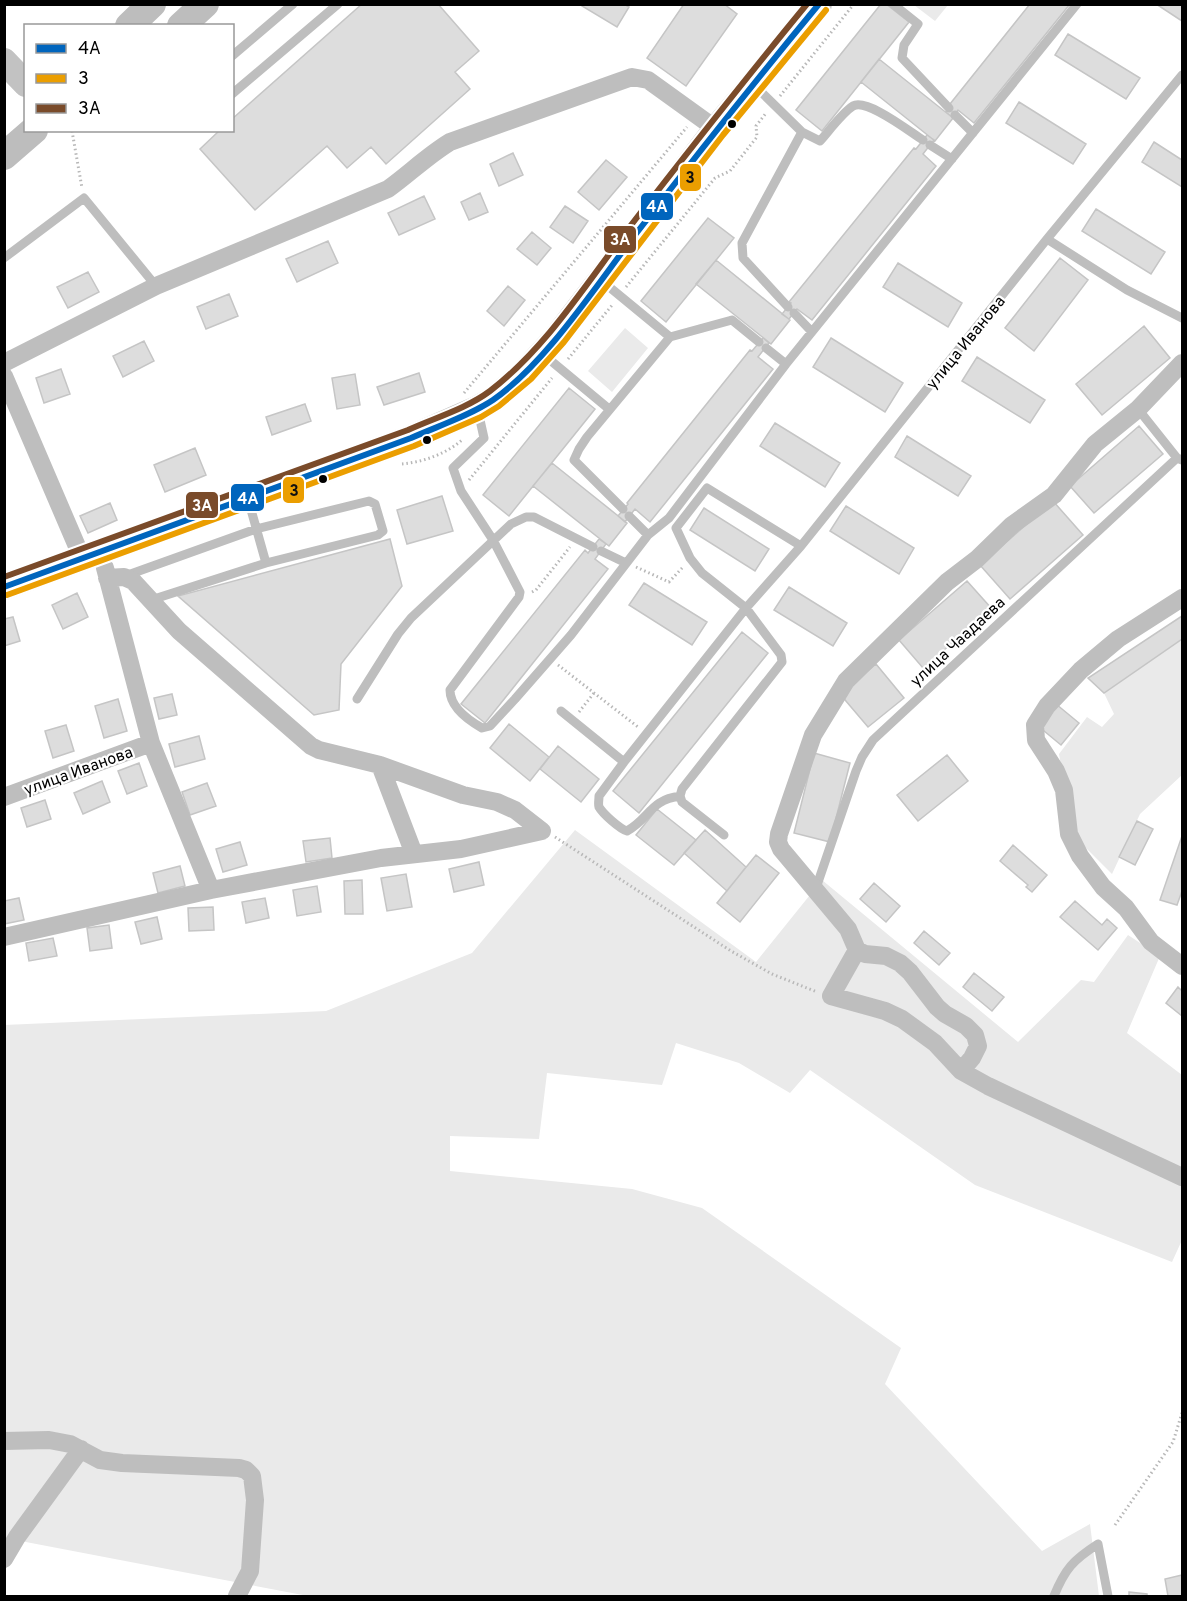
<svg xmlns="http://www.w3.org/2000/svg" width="1187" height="1601" font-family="Overpass,sans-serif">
<rect width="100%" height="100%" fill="#fff"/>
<path fill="#eaeaea" d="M914 5H948L935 21Z
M625 328 648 348 612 392 588 371Z
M1182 639V775L1140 814 1112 874 1073 835 1059 754 1087 717 1102 727 1114 714 1104 693Z
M575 830 756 962 822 880 1018 1042 1081 980 1094 982 1128 935 1160 956 1127 1033 1182 1075V1240L1172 1262 975 1185 810 1070 790 1093 739 1063 676 1043 662 1085 547 1073 539 1139 450 1136V1171L632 1189 702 1208 901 1348 885 1384 1042 1551 1090 1524 1099 1596H308L5 1538 4 1025 326 1011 472 953Z"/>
<path fill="#ddd" stroke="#c5c5c5" stroke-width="1.5" d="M362 4H438L479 51 455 72 470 89 386 164 371 147 347 168 327 146 255 210 200 149 220 130H232V119Z
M583 4H624L629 7 617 27 582 6Z
M684 4H724L737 14 686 86 647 58Z
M881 4H886L909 22 822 131 796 110Z
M1030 4H1070L974 123 958 110 953 118 946 112 950 104Z
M1156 4H1182V21Z
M1068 34 1140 78 1126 99 1055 55Z
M879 59 953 118 935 141 861 82Z
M1019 102 1086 144 1073 164 1006 123Z
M927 135 934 140 923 154 936 166 812 320 797 309 789 319 782 314 791 303 789 302 914 148 916 149Z
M1154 142 1182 160V187L1142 162Z
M513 153 523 175 499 186 490 164Z
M606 160 627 177 599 210 578 192Z
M480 193 488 212 469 220 461 202Z
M424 196 435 219 399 235 388 213Z
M565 206 588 221 573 243 550 227Z
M1096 209 1165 252 1151 274 1082 231Z
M708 218 734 238 666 322 641 301Z
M532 232 551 248 537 265 517 249Z
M328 241 338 263 297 282 286 259Z
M1060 258 1088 280 1034 351 1005 328Z
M716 260 790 320 771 344 696 284Z
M898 263 962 303 948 327 883 287Z
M88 272 99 292 68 308 57 287Z
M508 286 525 300 504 326 487 311Z
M229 294 238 316 206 329 197 307Z
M1144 326 1170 358 1102 415 1076 384Z
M763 338 769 343 758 357 773 369 650 522 635 509 625 522 618 516 628 504 627 503 750 350 752 351Z
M831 338 903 383 885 412 813 367Z
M144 341 154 361 123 377 113 356Z
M977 357 1045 400 1030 423 962 381Z
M61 369 70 394 44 403 36 378Z
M419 373 425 392 384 405 377 387Z
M355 374 360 405 337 409 332 378Z
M569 388 595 409 509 516 483 495Z
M305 404 311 421 272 435 266 417Z
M775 423 840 463 825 487 760 446Z
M1139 426 1163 454 1094 513 1070 486Z
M907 436 971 476 958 496 895 457Z
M195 448 206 475 165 492 154 465Z
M552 463 627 523 609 546 533 486Z
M442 496 453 531 407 544 397 510Z
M1053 501 1083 535 1010 599 980 565Z
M110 503 117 520 88 533 80 516Z
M846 506 914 548 899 574 830 531Z
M704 508 769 549 755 571 690 530Z
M390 539 402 586 341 664 339 710 314 715 178 596Z
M599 539 606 544 595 559 608 569 485 723 461 704 585 550 588 553Z
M967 581 992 609 923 668 899 640Z
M644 583 707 622 692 645 629 605Z
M789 587 847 623 833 646 774 610Z
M77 593 88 617 63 629 52 605Z
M1182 616V639L1104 693 1088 678Z
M13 617 20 641 4 646V619Z
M742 632 768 653 639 813 613 791Z
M876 664 904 698 868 727 840 694Z
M172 694 177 715 159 719 154 698Z
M118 699 127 731 104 738 95 706Z
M1056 704 1079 723 1061 745 1038 726Z
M509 724 549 757 530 781 490 748Z
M66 725 74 751 53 758 45 731Z
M199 736 205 759 175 767 169 744Z
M558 746 599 779 581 802 540 769Z
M814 753 850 763 830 842 794 833Z
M947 755 968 781 918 821 897 795Z
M139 763 147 786 127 794 118 771Z
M102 781 110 802 83 814 74 793Z
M207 783 216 806 190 815 182 792Z
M45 800 51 819 27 827 21 808Z
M657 809 696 840 674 865 636 835Z
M1137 821 1153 829 1135 865 1119 857Z
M705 830 746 867 727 891 684 853Z
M1182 836V891L1177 905 1160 900Z
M330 838 332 858 306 862 303 841Z
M240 842 247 865 223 872 216 849Z
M1013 845 1047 875 1032 892 1026 887 1028 885 1000 861Z
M756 855 779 873 740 922 717 903Z
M479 862 484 885 454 892 449 869Z
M180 866 185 886 158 893 153 873Z
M406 874 412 907 387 911 381 878Z
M362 880 363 914H345L344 881Z
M874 883 900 906 886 922 860 899Z
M317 886 321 912 297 916 293 890Z
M19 898 24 920 4 924V901Z
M265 898 269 918 246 923 242 902Z
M1075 901 1102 925 1107 919 1117 928 1098 950 1060 917Z
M213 907 214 930 189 931 188 908Z
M157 917 162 939 141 944 135 922Z
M109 925 112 948 90 951 87 928Z
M924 931 950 953 939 965 914 943Z
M53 938 57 956 29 961 26 943Z
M974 973 1004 997 992 1011 963 987Z
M1178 987 1182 991V1016L1166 1003Z
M1182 1575V1596H1168L1165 1579Z
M1129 1592 1147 1594V1596H1129Z"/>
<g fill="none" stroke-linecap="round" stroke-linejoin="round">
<path stroke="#b8b8b8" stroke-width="3" stroke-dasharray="1.5 3" stroke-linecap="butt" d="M780 96 854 4
M72 131 82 188
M626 287 715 178 730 171 757 137 756 126 766 113
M568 359 613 304
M464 393 687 127
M402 464C423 462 446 454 462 440
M469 480 552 378
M636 567 669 582 683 567
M532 592 536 590 570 547
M558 665 638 727
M579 712 594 693
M555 837 731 951 772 974 817 992
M1115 1525 1173 1442 1182 1413"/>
<path stroke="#bebebe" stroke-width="9" d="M893 4 918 24 904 45 902 58 949 108
M232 56 293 4
M754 85 802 132 820 141C829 131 842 113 853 106 867 98 910 132 923 140
M232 94 338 4
M955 115 973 133
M930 145 952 159
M1047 239 1127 290 1182 318
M4 258 84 198 156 286
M602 281 670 337 732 320 759 342
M788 307 743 258 742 243 802 132
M794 313 812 332
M766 348 786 364
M544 355 609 409
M1138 409 1177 458
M478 411 484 438 453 468 461 491 493 540 520 592 519 597 450 690C450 707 468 720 482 728L490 726 515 699 571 635 648 535 669 518 786 364 1077 4
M623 509 574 460 579 449 587 437 670 337
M629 516 648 535
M601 551 626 563
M125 576 256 529 369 501 375 504 383 531 378 535 266 563
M151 600 266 563 248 499
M357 699 398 634 411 618 511 524 526 517H534L593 547
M561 711 624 762 746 608 801 546 1047 239 1182 75
M624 762 599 796C599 800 598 804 599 807 603 814 620 829 627 831 650 818 650 800 680 796
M724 835 682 802 680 796 682 789 782 662 781 655 746 608 702 573 690 558 676 528 707 488 801 546
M815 891 856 771 862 757 873 740 1177 458 1182 460
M1054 1596C1065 1569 1073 1560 1098 1544L1108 1596"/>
<path stroke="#bebebe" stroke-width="18" d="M4 363 156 286 388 189C409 174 427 156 450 142L615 83 632 77 648 80 716 129
M4 376 82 558
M105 568 151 743 211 890
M107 578 124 577 133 581 179 631 311 746 319 750 380 765 463 795 497 802 515 810 542 831
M1182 598 1118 639 1081 670 1047 706 1035 725 1036 740 1056 771 1064 790 1069 834 1080 856 1103 887 1126 908 1151 942 1182 966
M380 765 414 854
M4 797 151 743
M4 937 211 890 381 858 461 849 542 831
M857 950 831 996 885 1011 902 1019 935 1043 961 1071 988 1086 1182 1177
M961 1071 972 1058 978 1046 975 1035 966 1026 945 1014 937 1007 910 972 900 963 886 956 865 954 857 950 848 929 781 849 778 842 779 834 813 735 846 681 947 582 977 559 1012 525 1054 495 1095 444 1138 409 1182 363
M4 1441 49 1440 70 1444 100 1460 122 1463 239 1468 246 1470 252 1476 255 1500 250 1571 237 1596
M4 1559 17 1537 81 1449"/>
<path stroke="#c2c2c2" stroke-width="26" d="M4 61 26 84
M4 587 411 438 477 409 494 399 524 373 557 337 716 129 819 4"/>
<path stroke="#bdbdbd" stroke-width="28" d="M129 26 152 4
M181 26 205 4
M4 156 34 130"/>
<defs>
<path id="bus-1" d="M4 587 411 438C438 426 469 416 493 400 546 363 595 287 635 235 695 157 756 80 819 4"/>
<path id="bus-2" d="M7 595 414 446 481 417 499 406 531 379 564 342 723 135 826 10"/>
<path id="bus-3" d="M4 577 408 430C434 418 466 409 490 391 546 348 586 284 628 229 687 153 746 78 807 4"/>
</defs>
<use href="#bus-1" stroke="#fff" stroke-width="10"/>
<use href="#bus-2" stroke="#fff" stroke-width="10"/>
<use href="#bus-3" stroke="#fff" stroke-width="10"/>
<use href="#bus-1" stroke="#0065bd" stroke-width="6"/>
<use href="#bus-2" stroke="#eb9e00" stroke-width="6"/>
<use href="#bus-3" stroke="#7a4b2a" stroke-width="6"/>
</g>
<g fill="#000" stroke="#fff" stroke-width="2">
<circle cx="732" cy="124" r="5"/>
<circle cx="427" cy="440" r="5"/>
<circle cx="323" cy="479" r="5"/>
</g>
<g text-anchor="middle" stroke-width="4.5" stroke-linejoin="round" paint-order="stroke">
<g font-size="16" fill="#000" stroke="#fff">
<text transform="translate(965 342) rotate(-51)" y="6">улица Иванова</text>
<text transform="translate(957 641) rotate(-43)" y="6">улица Чаадаева</text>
<text transform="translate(78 770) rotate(-20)" y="6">улица Иванова</text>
</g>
</g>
<g stroke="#fff" stroke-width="2">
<rect x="679" y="163" width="23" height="29" rx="6" fill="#eb9e00"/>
<rect x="640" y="192" width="34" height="29" rx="6" fill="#0065bd"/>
<rect x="603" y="225" width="34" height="29" rx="6" fill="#7a4b2a"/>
<rect x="282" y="476" width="23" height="28" rx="6" fill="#eb9e00"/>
<rect x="230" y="483" width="35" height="29" rx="6" fill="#0065bd"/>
<rect x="185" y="491" width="34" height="28" rx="6" fill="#7a4b2a"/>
</g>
<g font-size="16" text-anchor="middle" font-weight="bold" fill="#fff">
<text x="657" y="212">4А</text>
<text x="620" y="245">3А</text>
<text x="248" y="504">4А</text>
<text x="202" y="511">3А</text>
</g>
<g font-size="16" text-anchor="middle" font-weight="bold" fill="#111">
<text x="690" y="183">3</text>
<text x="294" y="496">3</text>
</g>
<rect width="1187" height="1601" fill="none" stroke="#000000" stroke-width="12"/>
<rect x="24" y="24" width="210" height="108" fill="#ffffff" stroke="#999999" stroke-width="1.5"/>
<rect x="36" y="44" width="30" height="9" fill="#0065bd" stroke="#999999" stroke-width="1.5"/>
<text x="78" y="54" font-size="18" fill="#000000">4А</text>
<rect x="36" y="74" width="30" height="9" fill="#eb9e00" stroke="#999999" stroke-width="1.5"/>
<text x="78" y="84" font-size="18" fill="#000000">3</text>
<rect x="36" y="104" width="30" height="9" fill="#7a4b2a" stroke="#999999" stroke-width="1.5"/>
<text x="78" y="114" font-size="18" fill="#000000">3А</text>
</svg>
